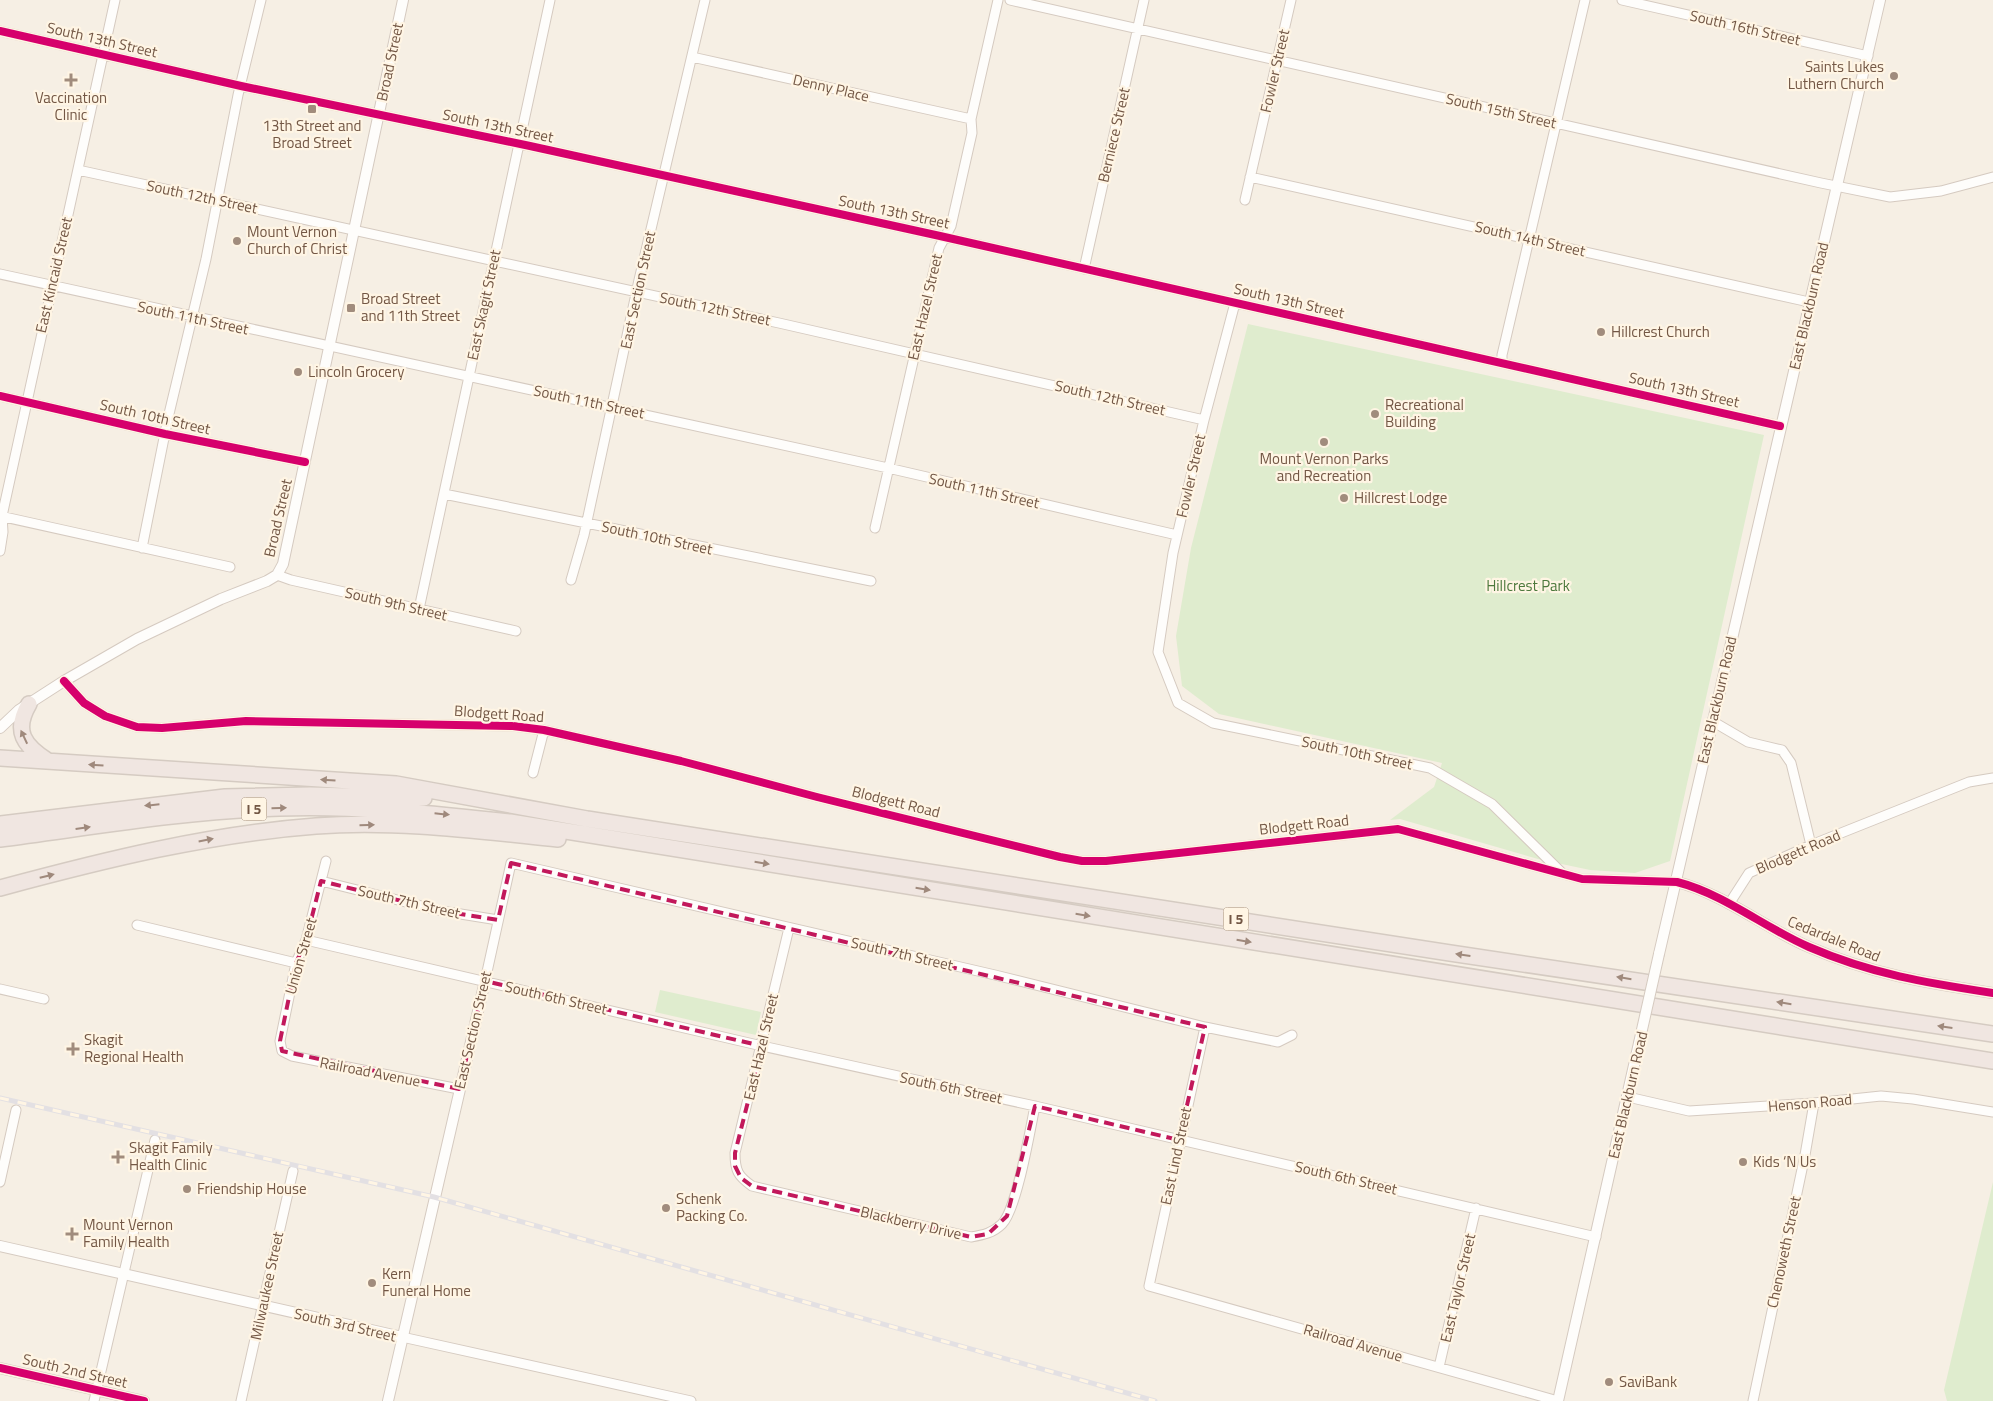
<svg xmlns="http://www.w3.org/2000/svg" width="1993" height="1401" font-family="'Titillium Web',sans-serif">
<rect width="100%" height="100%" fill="#f6efe4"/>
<path fill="#dfecce" d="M1248 324 1764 435 1670 861 1635 873 1590 870 1538 859 1400 819 1390 820 1434 787 1442 763 1219 714 1182 686 1176 636 1191 548Z
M660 990 761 1012 756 1035 655 1012Z
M1993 1182V1401H1947L1944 1390Z"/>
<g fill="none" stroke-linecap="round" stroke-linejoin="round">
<defs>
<path id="minor" d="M1010 0 1821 183 1890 197 1941 191 1993 177
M1622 0 1868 56
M0 31 241 86 530 146 940 236 1780 426
M692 57 971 119
M78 170 779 323 1204 420
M1250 177 1809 302
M1245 200 1291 0
M1084 269 1144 0
M0 274 888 468 1177 535
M1235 303 1204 420 1173 553 1158 652 1178 703 1213 723 1430 768 1492 804 1561 872
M1502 363V355L1585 0
M0 396 165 434 305 462
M444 494 871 581
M0 516 230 567
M875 528 939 248 951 226 972 133 971 119 998 0
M142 548 168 418 206 259 238 95 261 0
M0 551 3 532 2 516 115 0
M277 575 291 580 516 631
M571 580 584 535 639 280 705 0
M419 609 550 0
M64 681 84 703 105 716 137 727 162 728 246 721 513 726 544 730 681 761 817 797 1060 857 1082 861H1106L1398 829 1582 879 1677 882
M1712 721 1748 742 1782 750 1791 763 1811 845
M533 773 544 730
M326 861 306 940 296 963 280 1041 282 1051 292 1056 459 1089
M321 881 442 911 498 920
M1729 904 1749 873 1811 845 1969 782 1993 778
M137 925 296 963
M789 928 735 1153C735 1171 738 1176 752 1186L971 1237C983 1235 993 1233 1002 1224 1017 1209 1030 1130 1035 1106
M306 940 762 1046 1035 1106 1596 1237
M485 981 511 863 995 975 1205 1027 1278 1042 1292 1035
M0 989 44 999
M1205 1027 1149 1286 1558 1401
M1628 1097 1689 1111 1814 1103 1881 1096 1913 1099 1993 1112
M0 1182 16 1110
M402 1337 691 1401
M1439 1367 1476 1208
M94 1401 155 1140
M241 1401 293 1171
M1753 1401 1805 1155 1814 1103"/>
<path id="tertiary" d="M0 728 19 710 64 681 137 639 221 599 267 581 277 575 283 564 403 0
M1677 882C1724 894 1765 928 1809 947 1871 974 1927 983 1993 993
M1659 954 1880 0
M0 1246 402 1337
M0 1368 144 1401
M388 1401 485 981
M1558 1401 1639 1043"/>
<path id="motorway" d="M29 704C13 731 24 746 48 761
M0 758 396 784 587 819 1450 953 1993 1034
M0 824 225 797 310 795 424 798
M0 839C93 827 185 811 279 808 355 805 434 814 510 822L1993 1061
M0 888C104 860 209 834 316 826 397 820 478 831 558 839"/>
</defs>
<use href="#minor" stroke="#d5cac0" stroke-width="11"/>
<use href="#tertiary" stroke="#d5cac0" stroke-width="12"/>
<use href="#motorway" stroke="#d5cbc2" stroke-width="18"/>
<use href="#minor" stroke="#fefdfb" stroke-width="9"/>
<use href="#tertiary" stroke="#fefdfb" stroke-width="10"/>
<use href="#motorway" stroke="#f0e6e1" stroke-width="15"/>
<defs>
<path id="rail" d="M0 1098 434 1197 1155 1401"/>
</defs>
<use href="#rail" stroke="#e3e0e3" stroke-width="5"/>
<use href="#rail" stroke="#fff5e4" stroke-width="3" stroke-dasharray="9" stroke-linecap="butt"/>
<defs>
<path id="tertiary-bridge" d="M1639 1043 1659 954"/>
</defs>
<use href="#tertiary-bridge" stroke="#d5cac0" stroke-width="12" stroke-linecap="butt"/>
<use href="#tertiary-bridge" stroke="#fefdfb" stroke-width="10"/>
<defs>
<path id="cycleway" d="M0 31 241 86 530 146 940 236 1780 426
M0 396 165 434 305 462
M64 681 84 703 105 716 137 727 162 728 246 721 513 726 544 730 681 761 817 797 1060 857 1082 861H1106L1398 829 1582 879 1677 882C1724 894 1765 928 1809 947 1871 974 1927 983 1993 993
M0 1368 144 1401"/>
</defs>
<use href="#cycleway" stroke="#fff5e4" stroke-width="11"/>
<use href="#cycleway" stroke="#d6006c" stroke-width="8"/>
</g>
<defs><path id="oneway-solid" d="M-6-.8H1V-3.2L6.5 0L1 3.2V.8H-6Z" transform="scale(1.25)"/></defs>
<g fill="#9f897c">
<use href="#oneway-solid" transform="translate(24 737) rotate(-115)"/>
<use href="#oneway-solid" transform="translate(96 765) rotate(-176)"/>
<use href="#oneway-solid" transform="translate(328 780) rotate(-176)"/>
<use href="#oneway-solid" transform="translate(152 805) rotate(174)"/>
<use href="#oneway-solid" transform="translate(279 808) rotate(-1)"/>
<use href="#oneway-solid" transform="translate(442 814) rotate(6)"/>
<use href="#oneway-solid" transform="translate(367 825) rotate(-2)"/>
<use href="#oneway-solid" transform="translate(83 828) rotate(-8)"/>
<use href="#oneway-solid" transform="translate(206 840) rotate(-11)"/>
<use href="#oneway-solid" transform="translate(762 863) rotate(9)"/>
<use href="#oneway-solid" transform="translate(47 876) rotate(-14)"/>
<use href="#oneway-solid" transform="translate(923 889) rotate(9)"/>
<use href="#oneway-solid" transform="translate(1083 915) rotate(9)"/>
<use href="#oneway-solid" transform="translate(1244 941) rotate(9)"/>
<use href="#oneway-solid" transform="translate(1463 955) rotate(-172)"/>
<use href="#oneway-solid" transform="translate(1624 978) rotate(-171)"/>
<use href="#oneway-solid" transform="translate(1784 1003) rotate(-171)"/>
<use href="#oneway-solid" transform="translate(1945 1027) rotate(-172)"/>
</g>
<path fill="none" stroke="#c2185b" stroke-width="4" stroke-dasharray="10 6" stroke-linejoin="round" d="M511 863 1205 1027 1179 1140 1035 1106 1007 1216 988 1234 971 1237 752 1186 741 1178 735 1166V1153L762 1046 485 981 459 1089 282 1051 280 1041 296 963 306 940 321 881 442 911 498 920Z"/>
<g fill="#a18c7d" stroke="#fff5e4" stroke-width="2">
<circle cx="1894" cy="76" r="5"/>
<path d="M68.5 72.5h5v5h5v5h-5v5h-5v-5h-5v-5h5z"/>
<rect x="307" y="104" width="10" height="10" rx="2.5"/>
<circle cx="237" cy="241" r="5"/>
<rect x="346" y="303" width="10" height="10" rx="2.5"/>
<circle cx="1601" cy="332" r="5"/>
<circle cx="298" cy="372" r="5"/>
<circle cx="1375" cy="414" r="5"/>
<circle cx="1324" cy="442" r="5"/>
<circle cx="1344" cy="498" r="5"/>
<path d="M70.5 1041.5h5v5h5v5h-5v5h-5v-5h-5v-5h5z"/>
<path d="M115.5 1149.5h5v5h5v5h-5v5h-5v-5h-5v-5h5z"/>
<circle cx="1743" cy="1162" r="5"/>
<circle cx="187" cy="1189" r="5"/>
<circle cx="666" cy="1208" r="5"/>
<path d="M69.5 1226.5h5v5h5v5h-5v5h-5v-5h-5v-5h5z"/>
<circle cx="372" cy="1283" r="5"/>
<circle cx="1609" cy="1382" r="5"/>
</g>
<g text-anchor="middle" stroke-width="4.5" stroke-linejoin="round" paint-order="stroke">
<g fill="#fff5e4" stroke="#9d8675" stroke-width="1">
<rect x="241.5" y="797.5" width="25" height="23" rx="4"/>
<rect x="1223.5" y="907.5" width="25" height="23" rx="4"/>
</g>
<g font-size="14" font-weight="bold" fill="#735745">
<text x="254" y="814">I 5</text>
<text x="1236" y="924">I 5</text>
</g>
<g font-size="15" fill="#735745" stroke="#fff5e4">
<text transform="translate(1745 28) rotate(13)" y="5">South 16th Street</text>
<text transform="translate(102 40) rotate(13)" y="5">South 13th Street</text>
<text transform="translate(390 62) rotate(-78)" y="5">Broad Street</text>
<text transform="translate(1275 71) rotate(-77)" y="5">Fowler Street</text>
<text transform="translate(831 88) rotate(13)" y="5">Denny Place</text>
<text transform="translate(1501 111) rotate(13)" y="5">South 15th Street</text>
<text transform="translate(498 126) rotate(12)" y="5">South 13th Street</text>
<text transform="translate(1114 135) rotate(-77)" y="5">Berniece Street</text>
<text transform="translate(202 197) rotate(12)" y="5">South 12th Street</text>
<text transform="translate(894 212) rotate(12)" y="5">South 13th Street</text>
<text transform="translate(1530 239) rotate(13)" y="5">South 14th Street</text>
<text transform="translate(54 275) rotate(-77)" y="5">East Kincaid Street</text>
<text transform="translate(638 290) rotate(-78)" y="5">East Section Street</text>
<text transform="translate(1289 301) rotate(13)" y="5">South 13th Street</text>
<text transform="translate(484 305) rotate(-78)" y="5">East Skagit Street</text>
<text transform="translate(1809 306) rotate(-77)" y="5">East Blackburn Road</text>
<text transform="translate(925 307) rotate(-77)" y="5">East Hazel Street</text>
<text transform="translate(715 309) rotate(12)" y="5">South 12th Street</text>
<text transform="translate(193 318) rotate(12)" y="5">South 11th Street</text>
<text transform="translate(1684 390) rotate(13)" y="5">South 13th Street</text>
<text transform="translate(1110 398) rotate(13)" y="5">South 12th Street</text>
<text transform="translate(589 402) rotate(12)" y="5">South 11th Street</text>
<text transform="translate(155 417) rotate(13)" y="5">South 10th Street</text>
<text transform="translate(1191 476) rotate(-77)" y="5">Fowler Street</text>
<text transform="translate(984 491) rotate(13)" y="5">South 11th Street</text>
<text transform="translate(278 518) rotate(-77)" y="5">Broad Street</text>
<text transform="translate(657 538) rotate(12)" y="5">South 10th Street</text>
<text transform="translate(396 604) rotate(13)" y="5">South 9th Street</text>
<text transform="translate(1717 700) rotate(-77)" y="5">East Blackburn Road</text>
<text transform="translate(499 714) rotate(4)" y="5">Blodgett Road</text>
<text transform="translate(1357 753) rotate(12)" y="5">South 10th Street</text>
<text transform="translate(896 802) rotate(14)" y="5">Blodgett Road</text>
<text transform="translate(1304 825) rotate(-6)" y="5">Blodgett Road</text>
<text transform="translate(1798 852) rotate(-23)" y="5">Blodgett Road</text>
<text transform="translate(409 902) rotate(13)" y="5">South 7th Street</text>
<text transform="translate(1834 939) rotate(22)" y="5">Cedardale Road</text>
<text transform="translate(902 954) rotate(13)" y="5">South 7th Street</text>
<text transform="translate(301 956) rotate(-74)" y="5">Union Street</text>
<text transform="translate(556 998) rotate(13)" y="5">South 6th Street</text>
<text transform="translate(473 1030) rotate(-77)" y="5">East Section Street</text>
<text transform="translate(761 1047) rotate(-77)" y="5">East Hazel Street</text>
<text transform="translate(370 1072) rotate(11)" y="5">Railroad Avenue</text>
<text transform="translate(951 1088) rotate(12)" y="5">South 6th Street</text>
<text transform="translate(1628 1095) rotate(-77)" y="5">East Blackburn Road</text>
<text transform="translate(1810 1103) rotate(-5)" y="5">Henson Road</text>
<text transform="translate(1176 1156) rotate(-78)" y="5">East Lind Street</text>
<text transform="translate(1346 1178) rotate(13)" y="5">South 6th Street</text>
<text transform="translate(911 1223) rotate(13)" y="5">Blackberry Drive</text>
<text transform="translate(1784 1252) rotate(-78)" y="5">Chenoweth Street</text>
<text transform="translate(267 1286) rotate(-78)" y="5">Milwaukee Street</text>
<text transform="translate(1458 1288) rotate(-77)" y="5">East Taylor Street</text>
<text transform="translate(345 1325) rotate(13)" y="5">South 3rd Street</text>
<text transform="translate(1353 1343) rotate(16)" y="5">Railroad Avenue</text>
<text transform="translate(75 1371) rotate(13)" y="5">South 2nd Street</text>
</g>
<g font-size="15" fill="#735745" stroke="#fff5e4" text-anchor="start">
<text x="1884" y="72" text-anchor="end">Saints Lukes<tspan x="1884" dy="17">Luthern Church</tspan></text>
<text x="71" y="103" text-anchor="middle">Vaccination<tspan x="71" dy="17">Clinic</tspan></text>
<text x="312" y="131" text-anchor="middle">13th Street and<tspan x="312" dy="17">Broad Street</tspan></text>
<text x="247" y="237">Mount Vernon<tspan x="247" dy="17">Church of Christ</tspan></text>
<text x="361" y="304">Broad Street<tspan x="361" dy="17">and 11th Street</tspan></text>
<text x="1611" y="337">Hillcrest Church</text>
<text x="308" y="377">Lincoln Grocery</text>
<text x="1385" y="410">Recreational<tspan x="1385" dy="17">Building</tspan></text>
<text x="1324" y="464" text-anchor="middle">Mount Vernon Parks<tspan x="1324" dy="17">and Recreation</tspan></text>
<text x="1354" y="503">Hillcrest Lodge</text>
<text x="84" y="1045">Skagit<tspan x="84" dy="17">Regional Health</tspan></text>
<text x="129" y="1153">Skagit Family<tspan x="129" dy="17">Health Clinic</tspan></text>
<text x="1753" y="1167">Kids ‘N Us</text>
<text x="197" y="1194">Friendship House</text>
<text x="676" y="1204">Schenk<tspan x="676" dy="17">Packing Co.</tspan></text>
<text x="83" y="1230">Mount Vernon<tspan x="83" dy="17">Family Health</tspan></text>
<text x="382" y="1279">Kern<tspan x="382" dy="17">Funeral Home</tspan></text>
<text x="1619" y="1387">SaviBank</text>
</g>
<g font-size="15" fill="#4d793d" stroke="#fff5e4">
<text x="1528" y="591">Hillcrest Park</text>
</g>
</g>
</svg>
